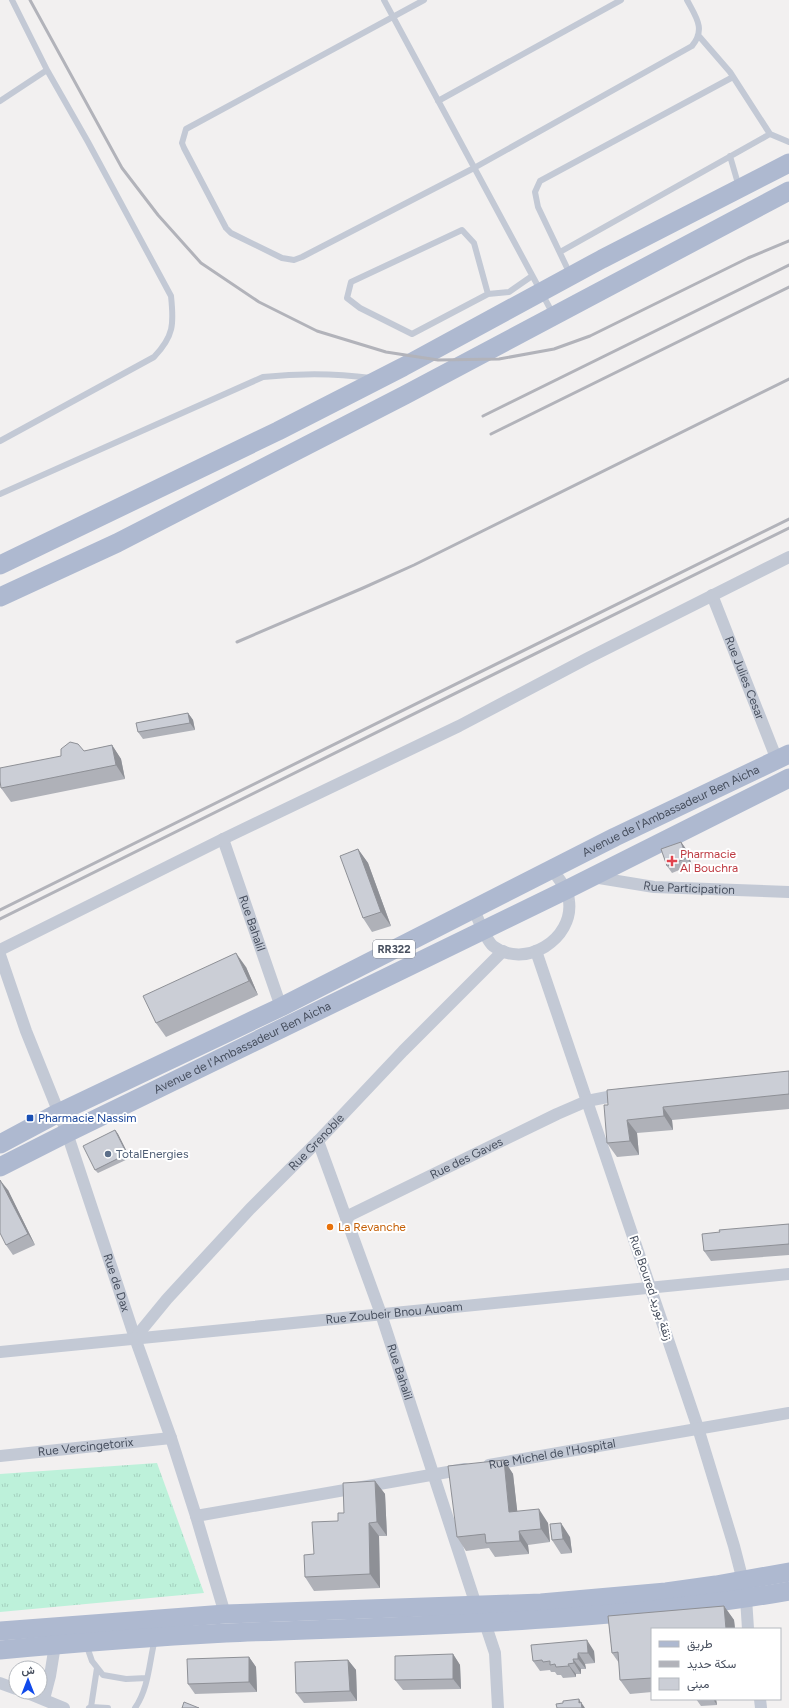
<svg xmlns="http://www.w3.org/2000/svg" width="789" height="1708" font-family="Figtree,Vazirmatn,sans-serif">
<defs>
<pattern id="grass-tufts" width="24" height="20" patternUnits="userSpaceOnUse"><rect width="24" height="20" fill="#bdf1da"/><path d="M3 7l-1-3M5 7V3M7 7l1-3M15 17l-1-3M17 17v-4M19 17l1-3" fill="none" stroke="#a4d0be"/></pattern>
</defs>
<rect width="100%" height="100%" fill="#f2f0f0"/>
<path fill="url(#grass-tufts)" d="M157 1463 204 1593 0 1612V1474Z"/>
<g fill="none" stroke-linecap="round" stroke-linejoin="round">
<path stroke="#c3c9d5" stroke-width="6" d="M384 0 553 314
M424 0 186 129 182 143 184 148 226 228 231 233 282 258 294 260 302 257 474 168 692 46C706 29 696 17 687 0
M698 35 730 72 770 134 789 142
M0 101 47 70 12 0
M438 101 621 0
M730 156 739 187
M560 252 770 134
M570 274 538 207 535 192 540 181 733 77
M488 294 474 243 462 230 351 282 347 298 360 308 412 334 488 294 509 292 532 276
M0 441 154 357C174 336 174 324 171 296L88 142 47 70
M0 494 263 377C300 373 335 373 371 378
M86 1644 92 1661 103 1675 126 1679 147 1678
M91 1707 97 1668
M89 1708 91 1707 108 1708
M135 1708C149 1688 149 1662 155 1639"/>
<g stroke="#c3c9d5" stroke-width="12">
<path id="s1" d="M712 595 777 760"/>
<path id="s2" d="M223 839 281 1007"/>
<path id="s3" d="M593 877 654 887 789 892"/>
<path d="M473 908C478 918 485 939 493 946 525 970 574 939 569 901 568 889 558 878 552 869"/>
<path d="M0 950 223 839 459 726 588 658 789 557"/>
<path d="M536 951 698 1428 734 1546 743 1581 746 1598 748 1629"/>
<path id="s4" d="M0 955 26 1031 67 1133 135 1338 171 1438 196 1516 225 1614"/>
<path id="s5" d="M318 1141 381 1314 476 1605"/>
<path id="s6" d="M346 1217 557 1114 587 1101 623 1094"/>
<path id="s7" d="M135 1338 167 1299 250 1209 318 1141 403 1051 503 951"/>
<path id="s8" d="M0 1352 789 1274"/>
<path id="s9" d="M0 1456 171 1438"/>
<path id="s10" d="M489 1465 789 1413"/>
<path d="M196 1516 465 1469"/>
<path d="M485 1623 495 1653 498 1708"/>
<path d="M0 1683 16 1689"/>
<path d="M25 1692 64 1708"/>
<path d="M44 1699 50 1676 55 1645"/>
<path d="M760 1699 761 1708"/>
</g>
<g stroke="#aeb9d0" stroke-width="19">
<path d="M0 565 278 431 403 367 602 259 789 163"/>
<path d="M0 597 117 543 405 395 789 191"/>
<path id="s11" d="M0 1144 58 1113 281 1007 615 837 789 754"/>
<path id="s12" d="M0 1167 67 1133 566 890 789 778"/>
<path d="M0 1631 225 1614 541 1603 666 1592 716 1585 789 1572"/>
<path d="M0 1650C75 1643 151 1637 226 1633 414 1625 603 1624 789 1591"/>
</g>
<path stroke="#b2b3ba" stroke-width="3" d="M30 0 122 168 158 215 201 263 259 302 317 331 386 352 438 360 499 359 554 349 590 336 748 258 789 241
M483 416 789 265
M491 434 789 287
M237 642 363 588 414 565 789 379
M0 910 789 519
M0 919 789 528"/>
</g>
<path fill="#afb1b8" d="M188 713 193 720 195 730 143 739 138 732Z
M112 745 121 759 125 779 11 802 1 788 61 756Z
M681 842 686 849 692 865 672 873 667 866Z
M358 849 368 863 391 926 372 932 363 918Z
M246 967 258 995 166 1037 156 1023Z
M789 1071V1109L672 1120 673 1130 637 1133 639 1155 617 1157 607 1143 608 1105Z
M115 1130 118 1134 130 1158 98 1173 95 1170Z
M8 1190 35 1245 13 1255 6 1245Z
M789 1224V1255L711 1261 704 1251 720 1232Z
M504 1460 513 1474 517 1511 548 1523 550 1542 528 1545 529 1554 495 1557 489 1548 466 1551 457 1537Z
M375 1481 385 1494 387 1536H379L380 1588 314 1591 305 1577 314 1554 338 1521Z
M570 1537 572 1553 561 1554 552 1540Z
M724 1606 734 1620 735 1629H652V1692L630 1694 620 1680 619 1663 612 1653 608 1616Z
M594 1651 595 1663 585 1664 586 1669H581V1674H576V1677L563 1678 561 1675H557L555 1672H551L550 1670 540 1671 533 1661Z
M453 1654 460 1665 461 1689 403 1690 395 1680Z
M249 1657 256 1667 257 1692 195 1694 188 1684Z
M348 1660 356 1670 357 1701 304 1703 296 1693Z
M696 1699H716L717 1705 701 1706Z"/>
<path fill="#8e9096" d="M188 713 193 720 195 730 190 723Z
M112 745 121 759 125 779 116 765Z
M681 842 686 849 692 865 687 858Z
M358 849 368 863 391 926 381 912Z
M236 953 246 967 258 995 249 981Z
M663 1107 672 1120 673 1130 664 1116Z
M627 1120 637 1133 639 1155 630 1141Z
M115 1130 118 1134 130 1158 127 1154Z
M0 1180 8 1190 35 1245 28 1234Z
M504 1460 513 1474 519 1526 509 1512Z
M375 1481 385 1494 387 1536 377 1522Z
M539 1509 548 1523 550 1542 541 1529Z
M369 1523 379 1536 380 1588 370 1574Z
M561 1523 570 1537 572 1553 563 1539Z
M519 1531 528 1545 529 1554 520 1541Z
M724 1606 734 1620 735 1629H726Z
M587 1640 594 1651 595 1663 588 1653Z
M578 1653 585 1664 586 1669 578 1659Z
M453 1654 460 1665 461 1689 453 1679Z
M249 1657 256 1667 257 1692 249 1682Z
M573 1659 581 1669V1674L574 1663Z
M348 1660 356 1670 357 1701 350 1691Z
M568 1664 576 1674V1677L569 1666Z
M579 1699 581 1703V1702L585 1708H582L579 1703Z
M713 1699H716L717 1705Z"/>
<path fill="#cbced6" stroke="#8e9096" d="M188 713 190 723 138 732 136 723Z
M70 742 78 744 84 751 112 745 116 765 1 788 0 781V768L61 756V749Z
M681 842 687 858 667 866 661 849Z
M358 849 381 912 363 918 340 856Z
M236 953 249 981 156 1023 143 996Z
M789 1071V1094L663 1107 664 1116 627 1120 630 1141 607 1143 604 1105H608L607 1090Z
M115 1130 127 1154 95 1170 83 1146Z
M0 1180 28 1234 6 1245 0 1233Z
M789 1224V1244L704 1251 702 1234 720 1232 719 1230Z
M504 1460 509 1512 539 1509 541 1529 519 1531 520 1541 486 1543 485 1534 457 1537 448 1466Z
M375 1481 377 1522 369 1523 370 1574 305 1577 304 1555 314 1554 312 1522 338 1521V1513H344L343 1483Z
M561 1523 563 1539 552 1540 550 1524Z
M724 1606 726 1629H652V1678L620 1680 618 1652 612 1653 608 1616Z
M587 1640 588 1653H578V1659H573L574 1663 568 1664 569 1666 556 1667 555 1664 550 1665V1661L543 1662 542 1660 533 1661 531 1645Z
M453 1654V1679L395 1680V1656Z
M249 1657V1682L188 1684 187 1659Z
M348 1660 350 1691 296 1693 295 1662Z
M579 1699V1703L581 1702 582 1708H557L556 1704 563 1703V1701Z
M184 1702 199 1708H182Z"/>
<path fill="#e0444e" stroke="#fff" stroke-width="1.5" d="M670 855h4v4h4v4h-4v4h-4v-4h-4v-4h4z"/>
<rect fill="#1a4fb4" stroke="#fff" stroke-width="1.5" x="26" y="1114" width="8" height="8" rx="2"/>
<circle fill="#5c6f8a" stroke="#fff" stroke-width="1.5" cx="108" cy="1154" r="4"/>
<circle fill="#e8710a" stroke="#fff" stroke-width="1.5" cx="330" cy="1227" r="4"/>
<g text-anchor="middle" stroke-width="4" stroke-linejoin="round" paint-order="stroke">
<rect fill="#fff" stroke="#7e848e" stroke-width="1" x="373" y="940" width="42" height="18" rx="3"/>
<g font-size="11" font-weight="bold" fill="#474f5e">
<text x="394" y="953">RR322</text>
</g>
<g font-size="12" fill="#474f5e" stroke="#fff">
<text dy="4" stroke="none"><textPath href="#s1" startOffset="89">Rue Julies Cesar</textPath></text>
<text dy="4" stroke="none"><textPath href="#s11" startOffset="749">Avenue de l'Ambassadeur Ben Aicha</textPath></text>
<text dy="4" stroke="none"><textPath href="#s3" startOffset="97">Rue Participation</textPath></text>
<text dy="4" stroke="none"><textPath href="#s2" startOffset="89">Rue Bahalil</textPath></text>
<text dy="4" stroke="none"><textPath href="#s12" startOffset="270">Avenue de l'Ambassadeur Ben Aicha</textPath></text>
<text dy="4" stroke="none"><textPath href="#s7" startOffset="267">Rue Grenoble</textPath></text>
<text dy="4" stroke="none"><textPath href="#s6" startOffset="134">Rue des Gaves</textPath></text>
<text dy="4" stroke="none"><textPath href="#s4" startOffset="348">Rue de Dax</textPath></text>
<text transform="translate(651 1288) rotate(71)" y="4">Rue Boured زنقة بوريد</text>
<text dy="4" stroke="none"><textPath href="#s8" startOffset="396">Rue Zoubeir Bnou Auoam</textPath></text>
<text dy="4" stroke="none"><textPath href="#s5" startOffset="245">Rue Bahalil</textPath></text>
<text dy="4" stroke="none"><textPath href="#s9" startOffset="86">Rue Vercingetorix</textPath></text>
<text dy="4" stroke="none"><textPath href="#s10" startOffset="64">Rue Michel de l'Hospital</textPath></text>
</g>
<g font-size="12" fill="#be3a42" stroke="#fff" text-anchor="start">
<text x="680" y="858">Pharmacie<tspan x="680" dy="14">Al Bouchra</tspan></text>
</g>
<g font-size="12" fill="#164399" stroke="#fff" text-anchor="start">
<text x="38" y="1122">Pharmacie Nassim</text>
</g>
<g font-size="12" fill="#4e5e75" stroke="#fff" text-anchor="start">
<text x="116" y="1158">TotalEnergies</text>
</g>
<g font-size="12" fill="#c56008" stroke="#fff" text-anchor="start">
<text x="338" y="1231">La Revanche</text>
</g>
</g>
<rect x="651" y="1628" width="130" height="72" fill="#ffffff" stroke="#b5b9bf"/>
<rect x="659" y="1641" width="20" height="6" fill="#aeb9d0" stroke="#b5b9bf"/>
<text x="687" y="1648" font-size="12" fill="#474f5e">طريق</text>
<rect x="659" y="1661" width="20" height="6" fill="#b2b3ba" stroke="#b5b9bf"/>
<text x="687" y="1668" font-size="12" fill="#474f5e">سكة حديد</text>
<rect x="659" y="1678" width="20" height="12" fill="#cbced6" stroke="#b5b9bf"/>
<text x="687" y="1688" font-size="12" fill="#474f5e">مبنى</text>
<g transform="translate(28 1680)"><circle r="19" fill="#ffffff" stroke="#b5b9bf"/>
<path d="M0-3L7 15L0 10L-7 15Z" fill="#114aeb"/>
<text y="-6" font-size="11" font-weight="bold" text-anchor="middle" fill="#474f5e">ش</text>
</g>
</svg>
